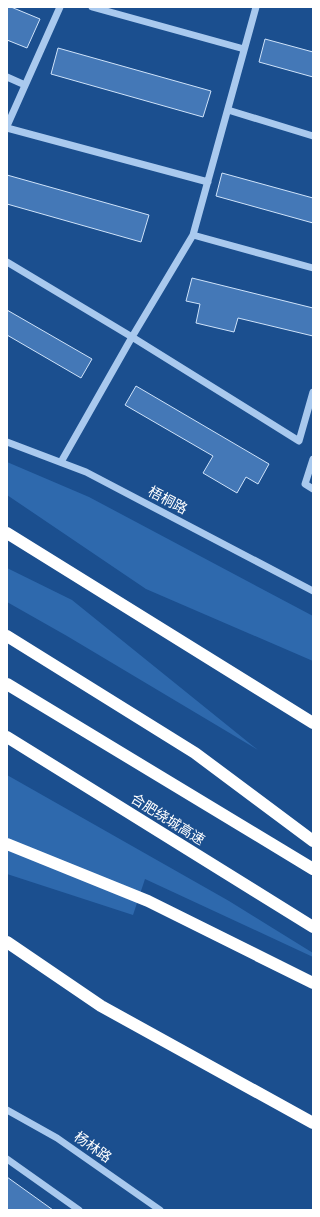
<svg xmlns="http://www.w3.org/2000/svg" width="320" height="1217" font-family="'Asap Condensed','Noto Sans SC',sans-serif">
<rect width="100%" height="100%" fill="#1b4f8f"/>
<path fill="#2e69ad" d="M7 462 89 497 313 616V661L146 589 7 495Z
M7 568 72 600 258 750 67 636 7 602Z
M7 775 229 901 313 953V957L145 879 133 915 7 874Z"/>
<path fill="#4478b7" stroke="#cfe3fa" d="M7 7H11L40 19 27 48 7 40Z
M265 39 313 52V77L259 62Z
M58 48 211 91 203 117 51 74Z
M222 173 313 198V223L216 196Z
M7 175 149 215 141 242 7 204Z
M192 278 313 308V336L238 318 234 332 196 323 200 304 186 301Z
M7 310 92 359 81 378 7 335Z
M136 386 269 464 258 484 246 477 237 493 203 473 213 456 125 405Z
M7 1177 53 1210H7Z"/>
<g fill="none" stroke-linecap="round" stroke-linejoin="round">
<path stroke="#a9c9ee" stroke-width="7" d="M92 7 244 49
M7 77 25 85
M228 110 313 136
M7 126 60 7
M7 128 208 182
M193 235 313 268
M7 262 132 337 193 235 256 7
M7 442 86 472 313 591
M313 459 305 484 313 489
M61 462 132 337 299 441 313 392
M7 1110 57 1138 160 1210
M7 1159 79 1210"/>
<path stroke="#fff" stroke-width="12" d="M7 533 313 723
M7 636 195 753 313 841
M7 684 313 869
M7 737 313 927
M7 844 148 901 313 983
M7 942 101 1006 313 1123"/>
</g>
<g text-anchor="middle" stroke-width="4" stroke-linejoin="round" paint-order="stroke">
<g font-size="14" fill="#fff" stroke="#1b4f8f">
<text transform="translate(168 500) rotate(28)" y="5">梧桐路</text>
<text transform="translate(168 819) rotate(32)" y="5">合肥绕城高速</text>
<text transform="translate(93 1147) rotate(35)" y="5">杨林路</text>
</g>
</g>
<rect width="320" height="1217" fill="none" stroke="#ffffff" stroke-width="16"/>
</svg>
